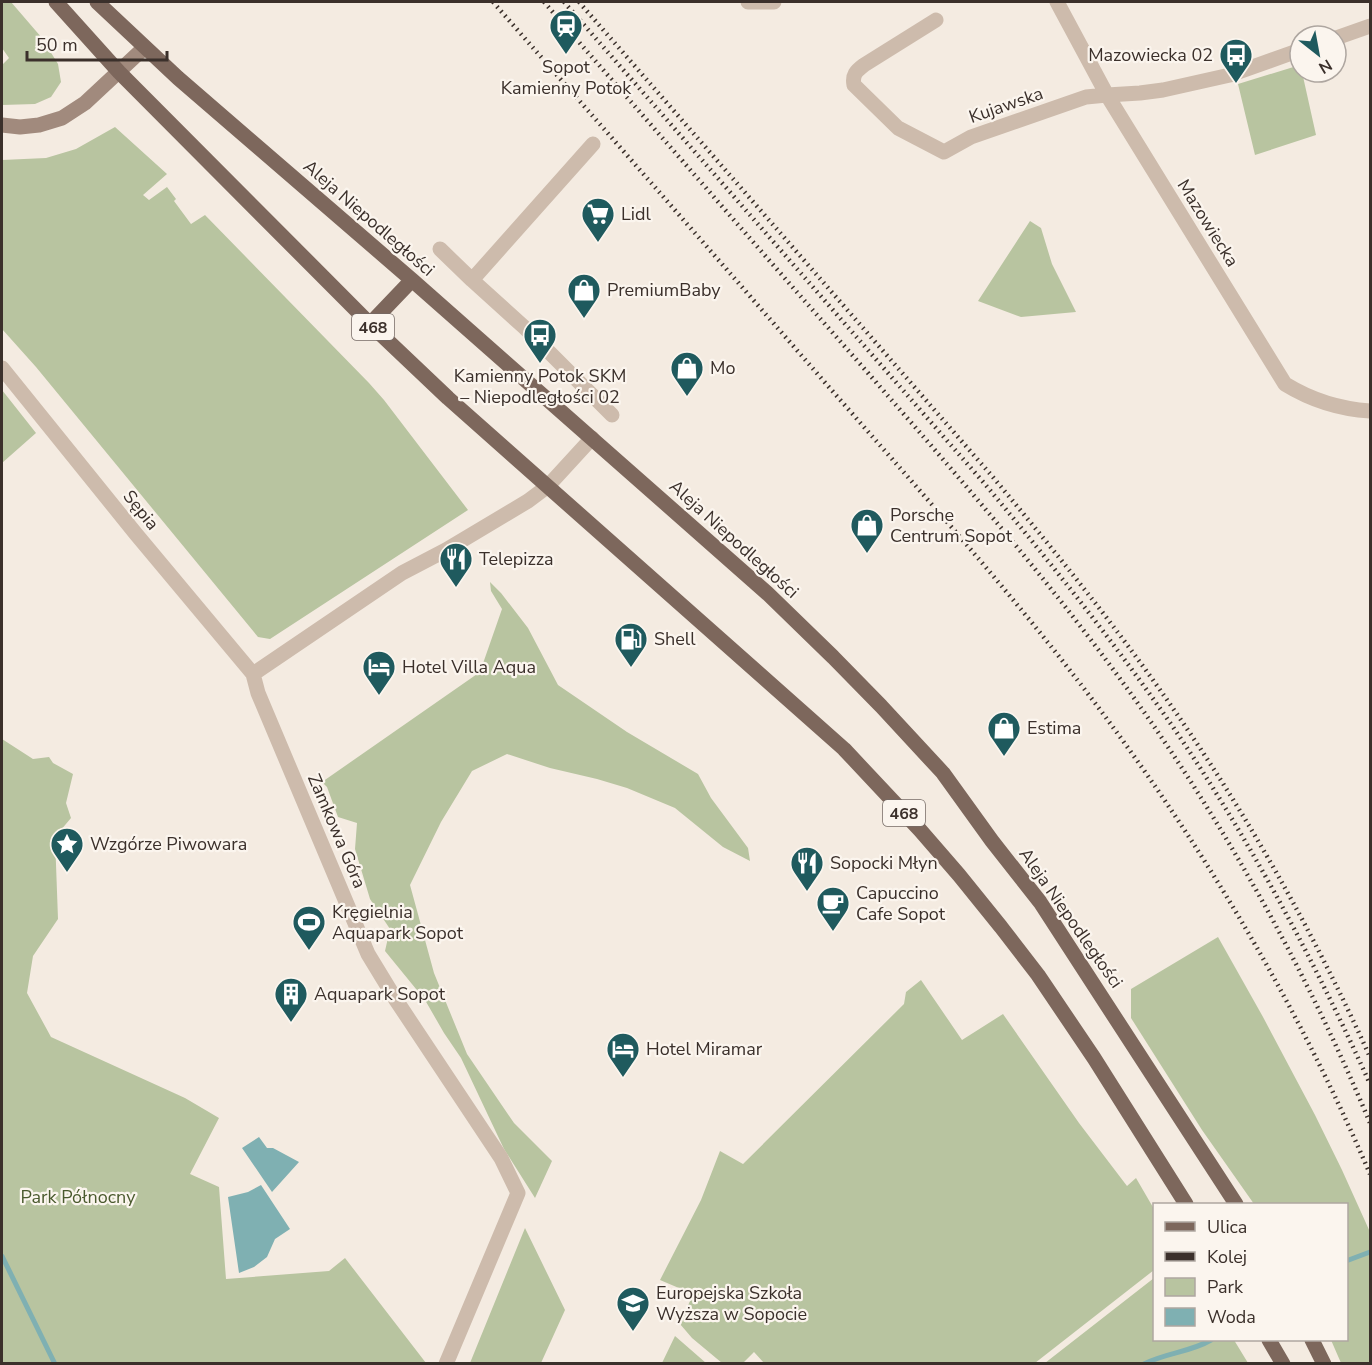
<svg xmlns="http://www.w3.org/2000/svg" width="1372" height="1365" font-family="'Nunito Sans',sans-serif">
<rect width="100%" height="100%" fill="#f4ebe1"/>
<path fill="#b8c4a0" d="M2 2H11L42 38 58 64 61 82 51 97 35 104 2 105V65L9 58 2 48Z
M1300 65V72H1302L1316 135 1255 155 1238 84Z
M115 127 167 174 143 195 149 200 167 187 176 199 174 201 191 224 205 215 369 383 384 400 468 510 270 639 258 637 36 367 2 329V160L46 158 76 149Z
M1030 221 1041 228 1052 264 1076 312 1021 317 978 301Z
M2 390 36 433 2 463Z
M490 582 501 593 528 628 558 685 627 732 698 774 711 798 748 848 750 861 723 847 675 808 627 788 597 779 550 768 507 754 472 771 441 822 410 885 434 973 467 1054 514 1123 552 1161 535 1198 504 1149 461 1058 444 1033 425 1000 385 951 390 929 370 899 355 849 357 823 338 817 327 787 322 782 480 672 502 609 491 591Z
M2 739 33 759 49 757 53 763 73 774 66 803 71 818 55 837 58 919 33 956 27 993 51 1037 185 1098 219 1118 190 1174 219 1187 226 1279 329 1271 345 1258 426 1363H2Z
M1218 937 1263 1017 1315 1115 1342 1170 1370 1232V1363H1341L1331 1340H1346V1204H1254L1202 1130 1131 1018V989Z
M921 980 962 1040 1003 1014 1079 1123 1127 1186 1136 1178 1154 1209V1270L1035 1363 765 1364 754 1352 743 1363H722L692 1338 680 1324 693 1294 660 1280 701 1200 720 1151 743 1164 904 1004 906 992Z
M525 1228 565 1310 541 1363H470Z
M1154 1278V1340H1234L1248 1363H1045Z
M675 1336 706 1363H662Z"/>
<path fill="#7fb0b2" d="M259 1137 267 1148H273L299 1162 272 1192 242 1148Z
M261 1185 290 1229 275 1239 267 1257 254 1267 239 1273 228 1197 248 1192Z"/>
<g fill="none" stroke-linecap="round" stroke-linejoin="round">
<path stroke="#7fb0b2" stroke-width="5" d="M2 1256 55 1364
M1346 1261 1370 1252
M1144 1364C1165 1353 1191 1352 1211 1340"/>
<path stroke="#cdbbac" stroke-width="15" d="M748 2H774
M1057 2 1107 95 1285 384C1311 400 1339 409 1370 411
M936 20 864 65C856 71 852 75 854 85L898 128 944 152 971 137 1086 97 1107 95 1140 93 1163 90 1230 75 1300 50
M1336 38 1370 26
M440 249 472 280 524 327 612 415
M472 280 593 144
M2 368 136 534 253 674 258 693 368 954 396 1000 501 1158 518 1193 446 1364
M253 674 402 573 446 550 528 501 548 486 592 438"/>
<path stroke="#a18a7d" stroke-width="15" d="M2 125 20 127 39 125 62 118 85 103 144 48"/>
<path stroke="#7d675c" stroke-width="15" d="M56 2 119 72 370 324 448 398 844 749 920 830 959 875 1001 927 1038 975 1094 1058 1186 1204
M97 2 178 78 412 280 767 593 833 657 881 706 943 773 992 841 1040 902 1236 1204
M370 324 412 280
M1269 1340 1283 1364
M1312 1340 1324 1364"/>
<path stroke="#3b302b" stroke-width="4.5" stroke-dasharray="1.5 4.5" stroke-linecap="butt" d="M493 2C605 130 717 258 828 386 919 490 1012 593 1095 703 1205 849 1298 1006 1370 1174
M544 2C647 120 750 239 854 357 957 475 1061 593 1151 722 1238 848 1311 982 1370 1123
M564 2 984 483C1050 562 1114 642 1173 727 1250 840 1314 960 1370 1084
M579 2 992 476C1058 555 1123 635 1181 720 1254 826 1317 940 1370 1057"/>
</g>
<defs>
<symbol id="station-pin" viewBox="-11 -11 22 30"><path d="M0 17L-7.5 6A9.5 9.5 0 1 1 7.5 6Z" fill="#1f5a5e" stroke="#fbf5ee"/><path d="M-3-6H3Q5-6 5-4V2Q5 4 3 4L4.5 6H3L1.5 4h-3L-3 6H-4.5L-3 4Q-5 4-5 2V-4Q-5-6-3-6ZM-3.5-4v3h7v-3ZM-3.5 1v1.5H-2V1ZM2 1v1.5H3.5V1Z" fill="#fff"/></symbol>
<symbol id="bus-pin" viewBox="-11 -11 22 30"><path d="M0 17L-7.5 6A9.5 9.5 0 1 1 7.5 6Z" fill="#1f5a5e" stroke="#fbf5ee"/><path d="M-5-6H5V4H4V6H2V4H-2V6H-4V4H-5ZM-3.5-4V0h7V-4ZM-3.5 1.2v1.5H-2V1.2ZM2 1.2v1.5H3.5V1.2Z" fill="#fff"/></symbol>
<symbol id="supermarket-pin" viewBox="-11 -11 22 30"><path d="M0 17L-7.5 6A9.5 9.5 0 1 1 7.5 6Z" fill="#1f5a5e" stroke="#fbf5ee"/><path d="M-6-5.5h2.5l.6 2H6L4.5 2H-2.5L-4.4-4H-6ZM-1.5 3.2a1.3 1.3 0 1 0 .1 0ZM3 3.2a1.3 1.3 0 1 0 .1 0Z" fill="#fff"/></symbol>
<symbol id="shop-pin" viewBox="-11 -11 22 30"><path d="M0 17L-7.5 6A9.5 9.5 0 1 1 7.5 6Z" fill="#1f5a5e" stroke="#fbf5ee"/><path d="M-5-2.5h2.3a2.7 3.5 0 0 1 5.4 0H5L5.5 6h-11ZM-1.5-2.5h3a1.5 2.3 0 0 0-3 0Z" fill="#fff"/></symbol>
<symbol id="restaurant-pin" viewBox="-11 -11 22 30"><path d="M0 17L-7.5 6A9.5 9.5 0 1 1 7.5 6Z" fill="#1f5a5e" stroke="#fbf5ee"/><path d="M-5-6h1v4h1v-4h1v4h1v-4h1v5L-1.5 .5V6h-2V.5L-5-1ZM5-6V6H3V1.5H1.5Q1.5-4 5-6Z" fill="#fff"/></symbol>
<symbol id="fuel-pin" viewBox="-11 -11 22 30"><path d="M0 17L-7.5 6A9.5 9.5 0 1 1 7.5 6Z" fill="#1f5a5e" stroke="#fbf5ee"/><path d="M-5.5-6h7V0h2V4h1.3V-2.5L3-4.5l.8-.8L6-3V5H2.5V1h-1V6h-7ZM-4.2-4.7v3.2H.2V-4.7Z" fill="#fff"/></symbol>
<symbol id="hotel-pin" viewBox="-11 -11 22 30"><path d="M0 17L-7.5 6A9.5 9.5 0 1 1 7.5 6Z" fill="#1f5a5e" stroke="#fbf5ee"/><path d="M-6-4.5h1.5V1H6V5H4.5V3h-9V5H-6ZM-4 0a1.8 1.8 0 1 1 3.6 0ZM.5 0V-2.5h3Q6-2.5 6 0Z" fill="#fff"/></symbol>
<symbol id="sight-pin" viewBox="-11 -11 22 30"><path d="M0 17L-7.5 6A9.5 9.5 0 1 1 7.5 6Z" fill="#1f5a5e" stroke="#fbf5ee"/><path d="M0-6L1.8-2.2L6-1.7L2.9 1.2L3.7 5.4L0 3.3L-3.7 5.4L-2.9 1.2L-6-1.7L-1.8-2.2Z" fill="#fff"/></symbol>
<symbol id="cafe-pin" viewBox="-11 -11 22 30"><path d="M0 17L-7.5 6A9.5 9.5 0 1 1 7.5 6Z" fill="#1f5a5e" stroke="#fbf5ee"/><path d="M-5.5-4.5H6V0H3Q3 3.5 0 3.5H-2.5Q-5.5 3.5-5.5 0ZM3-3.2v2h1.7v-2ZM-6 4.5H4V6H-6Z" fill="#fff"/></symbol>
<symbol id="stadium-pin" viewBox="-11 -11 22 30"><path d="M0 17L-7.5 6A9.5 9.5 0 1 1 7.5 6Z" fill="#1f5a5e" stroke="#fbf5ee"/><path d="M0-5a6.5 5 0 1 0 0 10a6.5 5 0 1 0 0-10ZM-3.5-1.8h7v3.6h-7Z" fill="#fff"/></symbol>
<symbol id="building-pin" viewBox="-11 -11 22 30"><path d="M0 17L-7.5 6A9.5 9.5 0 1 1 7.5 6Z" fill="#1f5a5e" stroke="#fbf5ee"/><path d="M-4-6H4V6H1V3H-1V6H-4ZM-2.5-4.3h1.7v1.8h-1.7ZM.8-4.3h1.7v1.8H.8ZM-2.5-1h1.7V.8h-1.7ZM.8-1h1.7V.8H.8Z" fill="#fff"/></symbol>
<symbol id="school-pin" viewBox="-11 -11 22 30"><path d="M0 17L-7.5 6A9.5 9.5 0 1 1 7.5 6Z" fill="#1f5a5e" stroke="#fbf5ee"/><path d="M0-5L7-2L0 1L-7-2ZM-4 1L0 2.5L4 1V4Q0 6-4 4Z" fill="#fff"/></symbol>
</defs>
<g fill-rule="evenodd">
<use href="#station-pin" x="547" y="7" width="38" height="52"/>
<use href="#bus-pin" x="1217" y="36" width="38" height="52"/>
<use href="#supermarket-pin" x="579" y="195" width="38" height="52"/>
<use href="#shop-pin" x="565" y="271" width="38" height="52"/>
<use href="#bus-pin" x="521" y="316" width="38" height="52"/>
<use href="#shop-pin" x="668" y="349" width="38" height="52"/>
<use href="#shop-pin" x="848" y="506" width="38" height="52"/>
<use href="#restaurant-pin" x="437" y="540" width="38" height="52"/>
<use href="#fuel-pin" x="612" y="620" width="38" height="52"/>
<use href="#hotel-pin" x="360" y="648" width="38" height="52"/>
<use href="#shop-pin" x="985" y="709" width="38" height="52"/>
<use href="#sight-pin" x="48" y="825" width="38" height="52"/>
<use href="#restaurant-pin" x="788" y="844" width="38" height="52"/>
<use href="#cafe-pin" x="814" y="884" width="38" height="52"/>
<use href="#stadium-pin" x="290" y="903" width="38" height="52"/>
<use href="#building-pin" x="272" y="975" width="38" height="52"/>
<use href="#hotel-pin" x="604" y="1030" width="38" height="52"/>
<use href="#school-pin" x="614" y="1284" width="38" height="52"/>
</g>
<g text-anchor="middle" stroke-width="4.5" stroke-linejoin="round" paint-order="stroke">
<g fill="#fbf5ee" stroke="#756b66" stroke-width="1.5">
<rect x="352" y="314" width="42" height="26" rx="4.5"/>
<rect x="883" y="800" width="42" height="26" rx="4.5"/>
</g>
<g font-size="16" font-weight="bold" fill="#3b302b">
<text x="373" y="333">468</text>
<text x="904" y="819">468</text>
</g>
<g font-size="18" fill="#3b302b" stroke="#fbf5ee" text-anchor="start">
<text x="1213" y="61" text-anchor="end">Mazowiecka 02</text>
<text x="566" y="73" text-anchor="middle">Sopot<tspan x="566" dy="21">Kamienny Potok</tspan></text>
<text x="621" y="220">Lidl</text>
<text x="607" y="296">PremiumBaby</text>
<text x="710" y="374">Mo</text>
<text x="540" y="382" text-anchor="middle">Kamienny Potok SKM<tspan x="540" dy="21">– Niepodległości 02</tspan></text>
<text x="890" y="521">Porsche<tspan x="890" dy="21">Centrum Sopot</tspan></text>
<text x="479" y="565">Telepizza</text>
<text x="654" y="645">Shell</text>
<text x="402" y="673">Hotel Villa Aqua</text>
<text x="1027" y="734">Estima</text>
<text x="90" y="850">Wzgórze Piwowara</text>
<text x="830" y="869">Sopocki Młyn</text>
<text x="856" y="899">Capuccino<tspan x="856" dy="21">Cafe Sopot</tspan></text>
<text x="332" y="918">Kręgielnia<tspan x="332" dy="21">Aquapark Sopot</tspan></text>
<text x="314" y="1000">Aquapark Sopot</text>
<text x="646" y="1055">Hotel Miramar</text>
<text x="656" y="1299">Europejska Szkoła<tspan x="656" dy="21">Wyższa w Sopocie</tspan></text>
</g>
<g font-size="18" fill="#3b302b" stroke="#fbf5ee">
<text transform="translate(1006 105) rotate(-19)" y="6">Kujawska</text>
<text transform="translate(369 218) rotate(41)" y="6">Aleja Niepodległości</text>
<text transform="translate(1208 223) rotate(58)" y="6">Mazowiecka</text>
<text transform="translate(141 510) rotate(51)" y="6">Sępia</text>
<text transform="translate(734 539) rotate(42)" y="6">Aleja Niepodległości</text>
<text transform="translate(337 831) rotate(67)" y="6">Zamkowa Góra</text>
<text transform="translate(1071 918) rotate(55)" y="6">Aleja Niepodległości</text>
</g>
<g font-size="18" fill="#4a5a2e" stroke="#fbf5ee">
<text x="78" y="1203">Park Północny</text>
</g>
</g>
<rect width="1372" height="1365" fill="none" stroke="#3b302b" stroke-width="6"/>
<rect x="1153" y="1203" width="195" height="138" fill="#fbf5ee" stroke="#aea6a0" stroke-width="1.5"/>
<rect x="1165" y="1222" width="30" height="9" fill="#7d675c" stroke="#aea6a0" stroke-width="1.5"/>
<text x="1207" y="1233" font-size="18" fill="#3b302b">Ulica</text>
<rect x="1165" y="1252" width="30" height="9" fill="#3b302b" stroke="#aea6a0" stroke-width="1.5"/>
<text x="1207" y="1263" font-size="18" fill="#3b302b">Kolej</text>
<rect x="1165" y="1278" width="30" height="18" fill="#b8c4a0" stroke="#aea6a0" stroke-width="1.5"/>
<text x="1207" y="1293" font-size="18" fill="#3b302b">Park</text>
<rect x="1165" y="1308" width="30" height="18" fill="#7fb0b2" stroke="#aea6a0" stroke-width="1.5"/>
<text x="1207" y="1323" font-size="18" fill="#3b302b">Woda</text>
<g transform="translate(1318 54) rotate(149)"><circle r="28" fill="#fbf5ee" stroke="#aea6a0" stroke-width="1.5"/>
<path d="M0-4.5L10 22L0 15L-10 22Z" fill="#1f5a5e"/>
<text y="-9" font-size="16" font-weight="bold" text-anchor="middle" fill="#3b302b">N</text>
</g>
<path d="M27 51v9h140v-9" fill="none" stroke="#3b302b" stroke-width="3"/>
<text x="36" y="51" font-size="18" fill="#3b302b" stroke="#fbf5ee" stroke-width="4.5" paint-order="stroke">50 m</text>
</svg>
